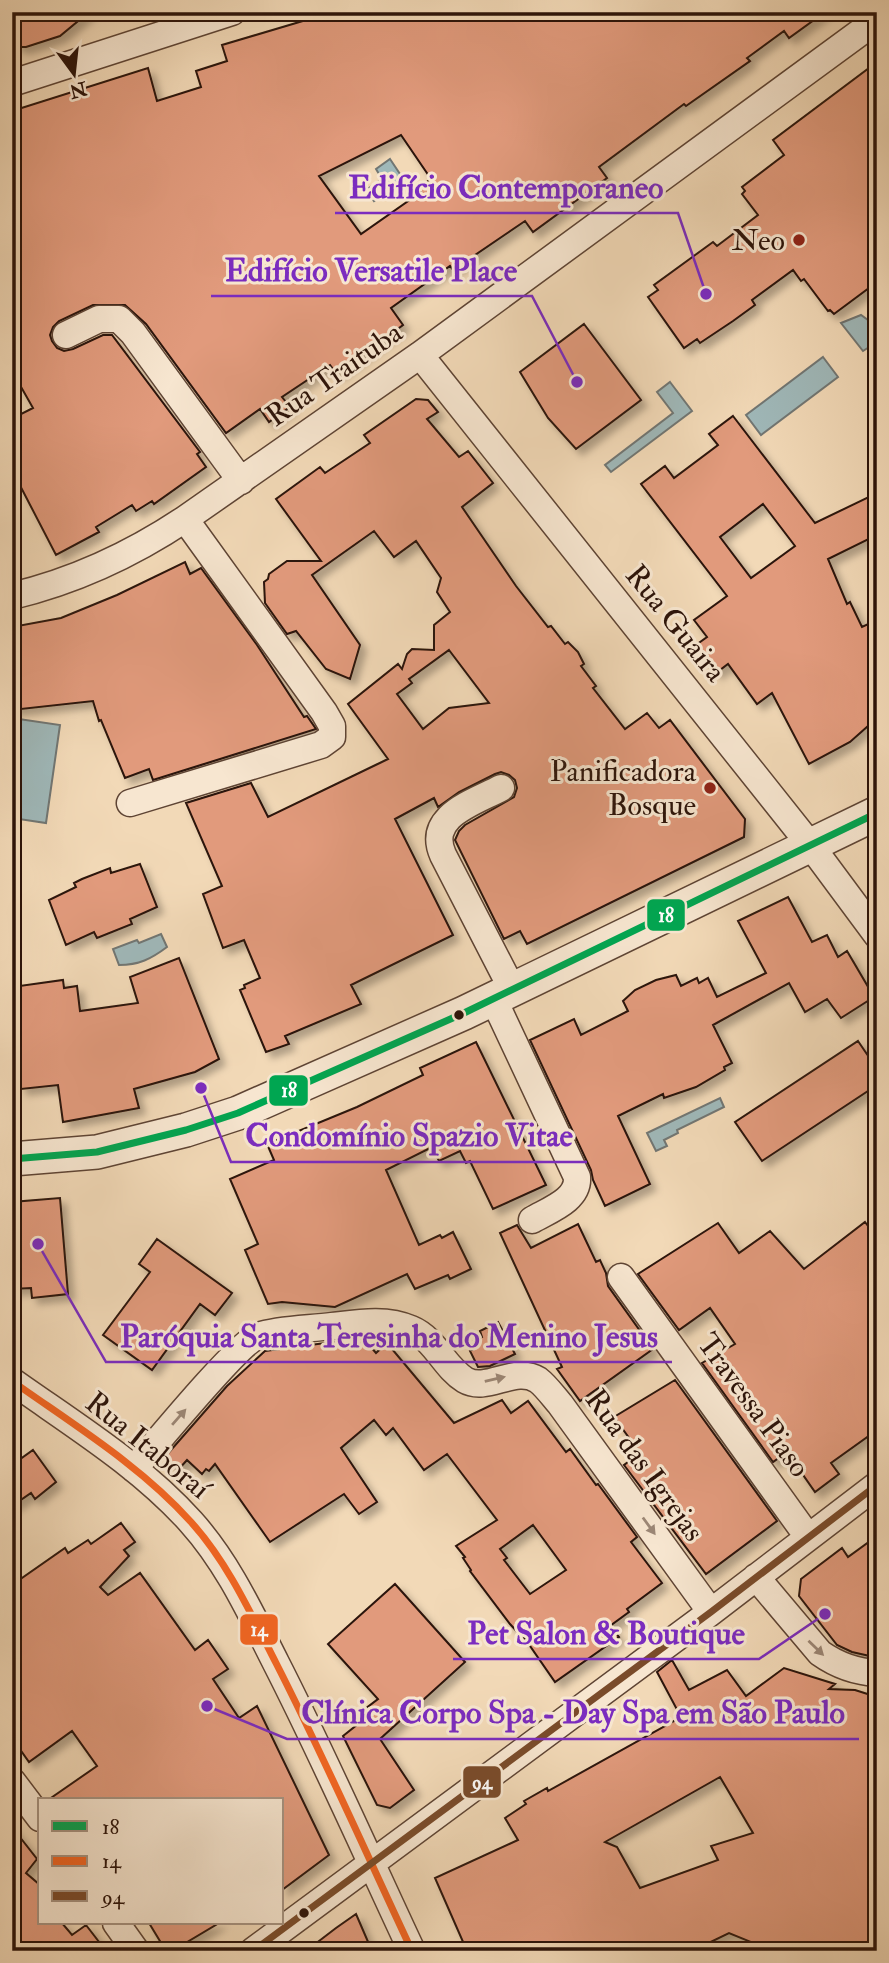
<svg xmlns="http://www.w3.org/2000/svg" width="889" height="1963" font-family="'IM FELL Double Pica',serif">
<defs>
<filter id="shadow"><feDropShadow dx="6" dy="6" stdDeviation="3.5" flood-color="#0004"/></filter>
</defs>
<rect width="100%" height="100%" fill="#f2d9b7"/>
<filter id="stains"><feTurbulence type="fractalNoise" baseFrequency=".00286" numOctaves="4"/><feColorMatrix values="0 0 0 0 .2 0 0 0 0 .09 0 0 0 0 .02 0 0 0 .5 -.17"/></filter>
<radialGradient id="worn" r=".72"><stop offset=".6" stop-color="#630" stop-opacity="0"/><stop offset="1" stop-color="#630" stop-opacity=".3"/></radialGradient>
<path fill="#9fb8b9" stroke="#717673" stroke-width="2" d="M390 159 404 180 374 201 366 190 382 179 376 169Z
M877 313V342L863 351 841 323 861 315 868 320Z
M823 357 838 377 761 435 746 415Z
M670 382 692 411 611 472 605 465 673 413 657 392Z
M12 718 60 725 46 823 12 818Z
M161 934 167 947C151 959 139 965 119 965L113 949 137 940 139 943Z
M720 1098 724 1107 677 1130 678 1133 664 1140 667 1146 656 1151 647 1133Z"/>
<path fill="#e19a7b" stroke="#2c1309" stroke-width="2" fill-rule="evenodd" filter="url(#shadow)" d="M12 12H89L60 36 26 47H19L12 39Z
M333 12H604L607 18 619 12H825L789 38 784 31 747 58 750 61 686 106 684 104 599 167 607 178 533 232 525 221 453 270 450 266 391 308 403 325 337 374 330 365 282 397 290 407 269 422 260 409 226 433 146 324 125 305H93L59 321 53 327 50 335 52 341 57 348 64 351 73 349 103 335H112L200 452 197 454 206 467 154 504 152 501 136 511 132 505 96 527 99 532 56 555 12 470 13 418 33 408 12 371V111L148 68 157 101 201 87 196 71 227 61 222 45ZM401 135 431 179 418 188 421 192 361 234 319 176Z
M877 62V282L834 314 830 310 828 311 804 279 801 281 793 270 752 300 755 305 733 321 700 343 697 339 684 348 648 297 658 290 654 285 713 242 717 246 758 215 742 194 745 191 742 187 784 155 773 140Z
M584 324 641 400 576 449 548 418 520 372Z
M416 399 428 400 438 412 427 419 459 457 468 451 493 483 462 507 516 586 548 627 551 626 565 644 568 642 578 652 584 664 581 666 596 686 593 688 625 729 647 713 659 728 670 720 745 819 744 837 527 944 520 931 504 939 455 840 459 831 465 825 514 797 517 788 515 780 509 775 501 772 495 774 459 792 438 807 434 798 395 819 453 935 351 985 361 1004 285 1036 289 1044 266 1052 240 990 245 988 244 985 260 978 244 940 223 948 203 894 222 886 186 803 251 783 268 817 388 759 348 704 398 664 402 669 407 654 412 649 434 650V625L450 612 437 592 441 578 416 541 394 557 374 531 312 575 360 645 350 679 326 669 296 631 287 634 265 603 264 582 268 579 269 574 287 561H321L276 499 320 467 325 473 370 443 364 435ZM449 650 489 703 449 708 423 729 397 694 412 683 409 679Z
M733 416 815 523 877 493V535L828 559 847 604 850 602 862 627 877 620V718L850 742 809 764 772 693 757 704 728 664 716 673 696 645 707 637 694 620 727 596 641 484 665 466 674 478 718 445 709 434ZM763 504 795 546 751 578 720 537Z
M185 562 190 574 201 568 257 645 304 717 307 716 316 729 153 780 149 769 125 778 101 720 99 721 93 701 12 710V627L61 618 117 595Z
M140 864 157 907 130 919 132 924 97 938 94 932 66 945 49 900 76 887 74 883 82 879 110 868 111 873Z
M788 897 812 942 827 935 838 957 847 951 874 997 841 1018 827 999 805 1012 789 983 713 1025 732 1063 724 1067 725 1070 696 1087 664 1098 663 1094 618 1116 650 1184 605 1206 593 1180 591 1170 530 1040 574 1019 581 1035 628 1011 623 1001 635 990 656 980 676 975 681 986 697 978 699 983 708 978 717 997 766 973 738 921Z
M179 958 219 1059 195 1072 134 1089 139 1108 63 1122 58 1085 21 1089 12 1026V987L63 980 64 988 77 986 80 1011 138 1003 130 977Z
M858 1041 877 1069V1085L762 1161 735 1122Z
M476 1042 546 1185 493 1209 470 1161 466 1163 460 1151 439 1161 432 1147 386 1170 419 1245 440 1235 442 1238 453 1232 471 1269 450 1279 448 1275 415 1289 407 1274 335 1307 282 1302 268 1304 245 1250 258 1244 230 1179 274 1160 267 1144 357 1107 423 1075 420 1068Z
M60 1198 68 1294 32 1298 31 1288 12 1289V1202Z
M865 1222 877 1238V1430L831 1463 839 1474 815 1492 787 1452 773 1462 702 1363 735 1344 710 1308 679 1330 638 1274 718 1223 739 1253 770 1231 804 1269Z
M578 1224 596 1262 600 1260 606 1273 608 1286 653 1349 580 1401 557 1369 562 1367 500 1233 517 1225 531 1248Z
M157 1239 232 1293 215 1315 200 1304 152 1370 103 1335 150 1272 139 1264Z
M498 1322 515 1354 490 1366 478 1367 470 1351 477 1347 474 1341 482 1337 480 1331Z
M363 1338 376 1353 387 1343 454 1423 502 1400 511 1413 528 1401 566 1452 570 1449 596 1485 598 1484 637 1537 631 1542 662 1583 627 1609 629 1612 610 1626 619 1637 555 1682 521 1633 520 1635 510 1624 470 1571 471 1570 463 1558 465 1557 456 1546 497 1520 447 1454 424 1470 393 1428 386 1435 374 1420 341 1448 377 1502 359 1514 344 1494 270 1542 215 1464 209 1471 206 1469 202 1474 187 1460 178 1470 164 1458 227 1386 265 1351ZM533 1525 566 1570 530 1594 504 1560 507 1558 500 1549Z
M675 1380 777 1521 706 1574 624 1465 640 1453 614 1417Z
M33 1450 56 1482 35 1499 31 1493 12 1506V1465Z
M121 1523 135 1542 124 1550 129 1556 100 1587 108 1595 140 1573 195 1650 208 1640 228 1669 213 1679 239 1718 257 1706 329 1855 282 1890V1800H48L97 1766 72 1731 29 1762 12 1738V1585L65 1548 68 1553 88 1540 91 1544Z
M877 1536V1655L874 1657 852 1652 837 1645 799 1596 801 1579 842 1548 848 1557Z
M395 1584 465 1662 380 1739 414 1790 390 1808 377 1805 343 1736 358 1724 353 1718 378 1699 328 1644Z
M672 1660 689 1690 727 1670 746 1696 784 1668 835 1684 829 1689 855 1690 877 1697V1948L865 1944 863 1951H773L729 1933 692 1951H467L435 1878 518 1840 505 1818 526 1804 524 1801 547 1788 548 1791 681 1717 657 1672ZM720 1777 753 1833 711 1846 718 1860 640 1888 617 1847 605 1842Z
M12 1827 37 1859 26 1873 40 1885V1923H62L72 1935 86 1925 106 1951H12Z
M356 1914 372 1951H306L336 1928Z
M149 1923H219L172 1951H166Z"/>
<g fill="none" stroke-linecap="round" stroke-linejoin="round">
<defs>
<path id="minor" d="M12 83 232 12
M66 335 99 319H119L133 333 241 481
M420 355 811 846 877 935
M12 596C75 581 131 555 185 519L420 355 877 20
M501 788C473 803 426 816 443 855L512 989
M130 803 321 745 332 737V726L324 712 185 519
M493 998 577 1177C579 1200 549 1210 532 1220
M621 1277 808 1537
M12 1381C74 1425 141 1466 191 1522 228 1563 251 1614 276 1663 324 1757 367 1855 412 1951
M134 1469C153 1447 239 1342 258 1336 279 1329 310 1329 332 1326 358 1323 386 1318 411 1329 435 1339 444 1367 465 1380 487 1393 515 1365 538 1380 546 1386 553 1396 560 1404L711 1612
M756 1577 820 1653C837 1665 856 1672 877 1673
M12 1781 40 1818
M116 1923 136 1951
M253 1951 711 1612 877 1485"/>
<path id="tertiary" d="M12 1159 97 1152 186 1130 238 1113 464 1013 877 813"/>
</defs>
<use href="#minor" stroke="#5e4434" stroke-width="29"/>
<use href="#tertiary" stroke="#5e4434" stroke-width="36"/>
<use href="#minor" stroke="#f7e6d0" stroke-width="26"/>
<use href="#tertiary" stroke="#f7e6d0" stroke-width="33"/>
<defs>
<path id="bus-1" d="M12 1159 97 1152 186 1130 238 1113 464 1013 877 813"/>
<path id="bus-2" d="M12 1381C74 1425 141 1466 191 1522 228 1563 251 1614 276 1663 324 1757 367 1855 412 1951"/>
<path id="bus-3" d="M253 1951 711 1612 877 1485"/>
</defs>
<use href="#bus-1" stroke="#f7e6d0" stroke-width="12"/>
<use href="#bus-2" stroke="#f7e6d0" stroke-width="12"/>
<use href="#bus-3" stroke="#f7e6d0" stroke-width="12"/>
<use href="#bus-1" stroke="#00a651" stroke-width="7"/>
<use href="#bus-2" stroke="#f26522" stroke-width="7"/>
<use href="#bus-3" stroke="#7a4b2a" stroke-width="7"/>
</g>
<defs><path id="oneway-solid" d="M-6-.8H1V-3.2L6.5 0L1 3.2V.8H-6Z" transform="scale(1.75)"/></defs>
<g fill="#9c8776">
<use href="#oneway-solid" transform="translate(495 1379) rotate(-13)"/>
<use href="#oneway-solid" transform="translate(179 1417) rotate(-49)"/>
<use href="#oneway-solid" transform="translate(649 1526) rotate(54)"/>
<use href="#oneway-solid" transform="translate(816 1648) rotate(44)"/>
</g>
<g fill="#8f2418" stroke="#f7e6d0" stroke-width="2.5">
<circle cx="799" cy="240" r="7"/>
<circle cx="710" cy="788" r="7"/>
</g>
<g fill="#2c1309" stroke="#f7e6d0" stroke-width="2.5">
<circle cx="459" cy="1015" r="6"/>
<circle cx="304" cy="1913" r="6"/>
</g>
<g text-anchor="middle" stroke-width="6" stroke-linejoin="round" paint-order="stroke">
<g font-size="30" fill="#2c1309" stroke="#f7e6d0" text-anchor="end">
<text x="785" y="250">Neo</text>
<text x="696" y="781">Panificadora<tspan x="696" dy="34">Bosque</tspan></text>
</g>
<g font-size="30" fill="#2c1309" stroke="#f7e6d0">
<text transform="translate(334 374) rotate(-35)" y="10">Rua Traituba</text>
<text transform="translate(676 623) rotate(51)" y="10">Rua Guaira</text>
<text transform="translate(754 1405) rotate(54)" y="10">Travessa Piaso</text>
<text transform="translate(148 1445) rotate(39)" y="10">Rua Itaboraí</text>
<text transform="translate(645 1465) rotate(54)" y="10">Rua das Igrejas</text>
</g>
</g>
<path fill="none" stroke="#7b2cbf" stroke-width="2.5" d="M706 294L678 213H335M577 382L532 296H211M201 1088L231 1162H587M38 1244L106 1362H672M825 1614L759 1659H453M207 1706L287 1739H859"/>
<g fill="#7b2cbf" stroke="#f7e6d0" stroke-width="2.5">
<circle cx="706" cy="294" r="7"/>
<circle cx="577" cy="382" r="7"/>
<circle cx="201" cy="1088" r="7"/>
<circle cx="38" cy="1244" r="7"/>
<circle cx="825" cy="1614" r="7"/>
<circle cx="207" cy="1706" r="7"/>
</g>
<g font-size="32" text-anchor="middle" font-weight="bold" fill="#7b2cbf" stroke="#f7e6d0" stroke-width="6" stroke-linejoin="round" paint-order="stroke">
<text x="506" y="198">Edifício Contemporaneo</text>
<text x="371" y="281">Edifício Versatile Place</text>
<text x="409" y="1146">Condomínio Spazio Vitae</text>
<text x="389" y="1347">Paróquia Santa Teresinha do Menino Jesus</text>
<text x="606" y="1644">Pet Salon &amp; Boutique</text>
<text x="573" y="1723">Clínica Corpo Spa - Day Spa em São Paulo</text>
</g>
<g stroke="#f7e6d0" stroke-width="2.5">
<rect x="646" y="898" width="40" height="34" rx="7" fill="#00a651"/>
<rect x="268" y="1074" width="41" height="33" rx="7" fill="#00a651"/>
<rect x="239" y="1613" width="40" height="33" rx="7" fill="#f26522"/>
<rect x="462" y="1765" width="40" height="34" rx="7" fill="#7a4b2a"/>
</g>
<g font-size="19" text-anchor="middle" font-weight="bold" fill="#fff">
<text x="666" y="922">18</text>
<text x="289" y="1097">18</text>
<text x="259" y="1636">14</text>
<text x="482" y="1789">94</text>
</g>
<rect width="889" height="1963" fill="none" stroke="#f2d9b7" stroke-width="42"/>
<rect x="14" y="14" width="861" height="1935" fill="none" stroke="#2c1309" stroke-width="3.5"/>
<rect x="21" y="21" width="847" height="1921" fill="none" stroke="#2c1309" stroke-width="2"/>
<rect x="38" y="1798" width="245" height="126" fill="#f7e6d0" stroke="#a69280" stroke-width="2"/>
<rect x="52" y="1821" width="35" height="10" fill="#00a651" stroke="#a69280" stroke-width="2"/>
<text x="102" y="1834" font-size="21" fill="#2c1309">18</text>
<rect x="52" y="1856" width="35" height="10" fill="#f26522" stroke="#a69280" stroke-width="2"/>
<text x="102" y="1868" font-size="21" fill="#2c1309">14</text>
<rect x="52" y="1891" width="35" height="10" fill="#7a4b2a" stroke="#a69280" stroke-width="2"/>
<text x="102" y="1904" font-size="21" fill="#2c1309">94</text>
<g transform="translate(74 74) rotate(165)" stroke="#f7e6d0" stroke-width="5" paint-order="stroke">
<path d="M0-5L12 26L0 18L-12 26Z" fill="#2c1309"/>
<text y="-10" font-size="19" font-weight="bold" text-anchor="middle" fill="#2c1309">N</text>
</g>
<rect width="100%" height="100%" filter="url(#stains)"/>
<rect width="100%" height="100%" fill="url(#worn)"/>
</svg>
